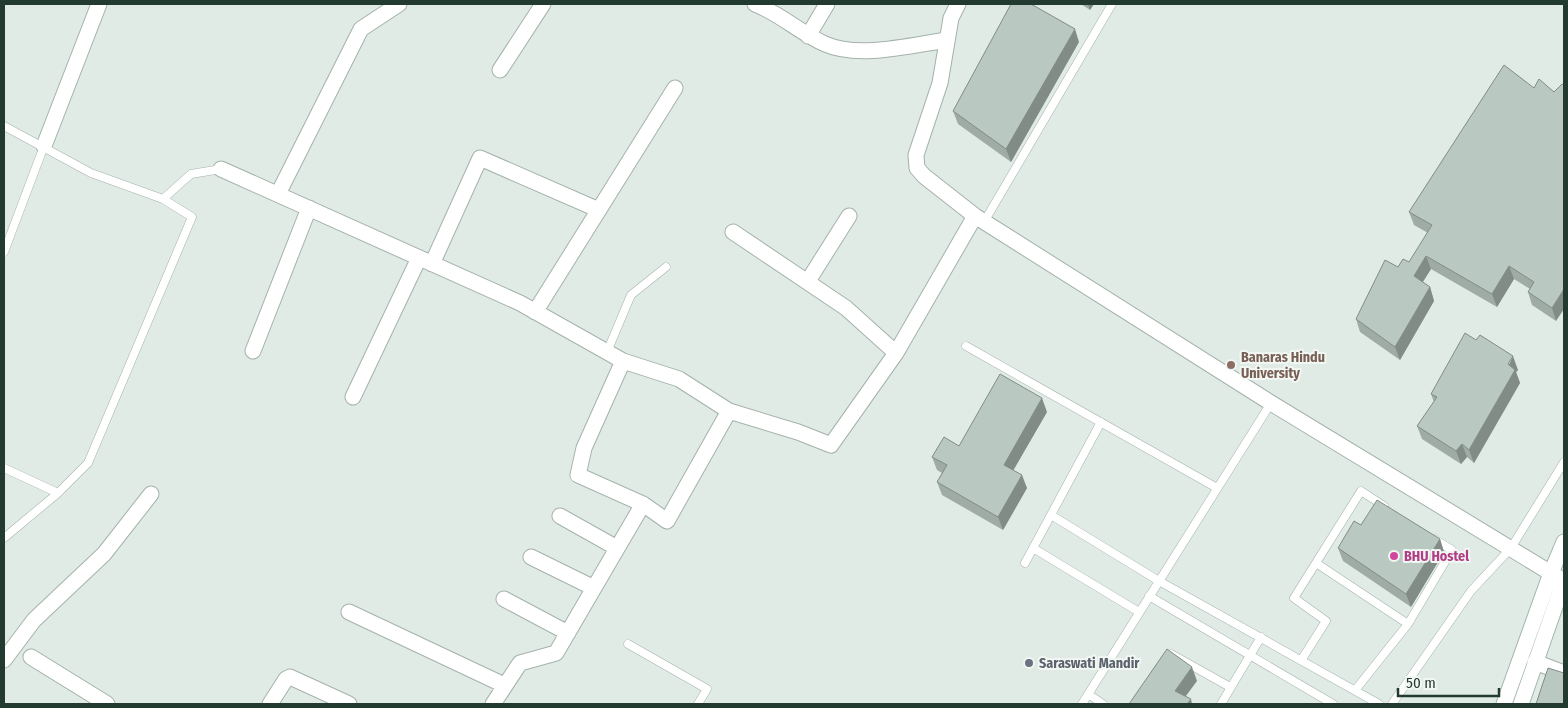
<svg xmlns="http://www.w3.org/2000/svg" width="1568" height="708" font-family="'Fira Sans Condensed',sans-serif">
<rect width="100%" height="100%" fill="#e1ebe5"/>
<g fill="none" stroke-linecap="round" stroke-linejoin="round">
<defs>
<path id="service" d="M4 126 91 173 163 199 191 174 221 169
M984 222 1112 4
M4 252 44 146
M966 346 1217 488
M607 352 631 295 666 267
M4 468 58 493 4 538
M58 493 88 463 192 217 163 199
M1051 515 1159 581 1379 704
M1033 548 1139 612
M1025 563 1101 422
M1316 563 1408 624
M1149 596 1333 704
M628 644 707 689 698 704
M1171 654 1230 687
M1302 659 1326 621 1294 598 1361 491 1384 506
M1356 689 1408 624 1452 550 1434 539
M1088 694 1103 704
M1082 704 1271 403
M1221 704 1261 637
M1392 704 1471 591 1511 548 1564 462"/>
<path id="minor" d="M755 4C781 14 800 33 825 44 859 59 911 45 947 40
M958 4 951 18 940 83 916 155 917 168 924 176 975 216 1271 403 1564 581
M808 36 827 4
M500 70 543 4
M44 146 99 4
M221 169 520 303 623 361 679 379 729 411 798 432 831 445 896 353 975 216
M278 194 361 29 399 4
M733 232 846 308 896 353
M432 264 480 158 599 210
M808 281 849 216
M535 312 675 88
M253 351 309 208
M623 361 584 448 578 475 643 504
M353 397 419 258
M560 516 617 548
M531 557 594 588
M504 599 568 633
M349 612 504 685
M31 657 107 704
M4 660 34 620 104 554 151 494
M1535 662 1564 673
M270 704 286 679 290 677 349 704
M493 704 520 663 556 653 643 504 667 521 729 411"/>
<path id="secondary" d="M1504 704 1551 573 1564 542
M1521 704 1564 581"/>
</defs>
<use href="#service" stroke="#a4b2ab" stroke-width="9"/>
<use href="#minor" stroke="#a4b2ab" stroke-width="17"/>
<use href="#secondary" stroke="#a0b6ab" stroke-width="17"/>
<use href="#service" stroke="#fff" stroke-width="8"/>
<use href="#minor" stroke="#fff" stroke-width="15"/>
<use href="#secondary" stroke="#fff" stroke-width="15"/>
</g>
<path fill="#9faca5" d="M1081 4H1094L1090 10Z
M1079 42 1011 162 958 124 953 111Z
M1534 88 1554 92 1556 321 1532 305 1528 292 1530 289 1514 279 1497 307 1431 269 1423 282 1430 287 1434 301 1400 360 1360 332 1356 319 1398 267 1409 262 1428 233 1414 225 1409 212Z
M1518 370 1516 372 1520 383 1474 463 1467 457 1461 464 1422 439 1417 426 1434 402 1431 394Z
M1047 412 1013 470 1027 488 1003 530 942 495 937 482 942 473 937 470 932 457Z
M1361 525 1440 539 1444 552 1411 607 1343 561 1338 548Z"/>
<path fill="#828c86" d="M1088 4H1094L1090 10Z
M1075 29 1079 42 1011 162 1006 149Z
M1426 256 1431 269 1418 289 1414 276Z
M1509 266 1514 279 1497 307 1492 294Z
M1430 287 1434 301 1400 360 1395 347Z
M1564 289V309L1556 321 1552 308Z
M1513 356 1518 370 1516 372 1520 383 1474 463 1469 450Z
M1042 398 1047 412 1009 478 1004 465Z
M1462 444 1467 457 1461 464 1456 451Z
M1022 475 1027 488 1003 530 998 517Z
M1440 539 1444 552 1411 607 1406 594Z
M1192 667 1197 681 1180 704 1175 691Z
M1191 699 1192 704H1187Z"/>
<path fill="#b9c8c0" stroke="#828c86" d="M1011 4H1031L1075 29 1006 149 953 111Z
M1504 65 1534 88 1539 79 1554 92 1562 84 1564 85V289L1552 308 1528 292 1534 282 1509 266 1492 294 1426 256 1414 276 1430 287 1395 347 1356 319 1385 260 1398 267 1403 259 1409 262 1432 225 1409 212Z
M1465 333 1476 340 1480 335 1513 356 1508 364 1515 370 1469 450 1462 444 1456 451 1417 426 1437 397 1431 394Z
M1000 374 1042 398 1004 465 1022 475 998 517 937 482 947 465 932 457 944 437 959 446Z
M1377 500 1440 539 1406 594 1338 548 1354 521 1361 525Z
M1167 649 1192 667 1175 691 1191 699 1187 704H1129Z
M1548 668 1564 673V704H1536Z"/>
<circle fill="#8d6e63" stroke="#f1f7f3" stroke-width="2" cx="1231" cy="365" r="5"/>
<circle fill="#d1479c" stroke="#f1f7f3" stroke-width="2" cx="1394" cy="556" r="5"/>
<circle fill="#6b7280" stroke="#f1f7f3" stroke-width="2" cx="1029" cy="663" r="5"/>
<g text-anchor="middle" stroke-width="4" stroke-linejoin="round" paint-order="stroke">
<g font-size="14" font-weight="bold" fill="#785e54" stroke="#f1f7f3" text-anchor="start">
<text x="1241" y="362">Banaras Hindu<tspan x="1241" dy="16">University</tspan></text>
</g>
<g font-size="14" font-weight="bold" fill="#b23c85" stroke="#f1f7f3" text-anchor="start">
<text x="1404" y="561">BHU Hostel</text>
</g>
<g font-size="14" font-weight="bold" fill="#5b616d" stroke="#f1f7f3" text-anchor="start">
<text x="1039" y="668">Saraswati Mandir</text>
</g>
</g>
<rect width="1568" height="708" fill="none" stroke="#223a30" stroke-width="10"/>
<path d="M1398 688v8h101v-8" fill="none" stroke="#223a30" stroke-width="2.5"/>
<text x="1406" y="688" font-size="15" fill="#223a30" stroke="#f1f7f3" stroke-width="4" paint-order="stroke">50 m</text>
</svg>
